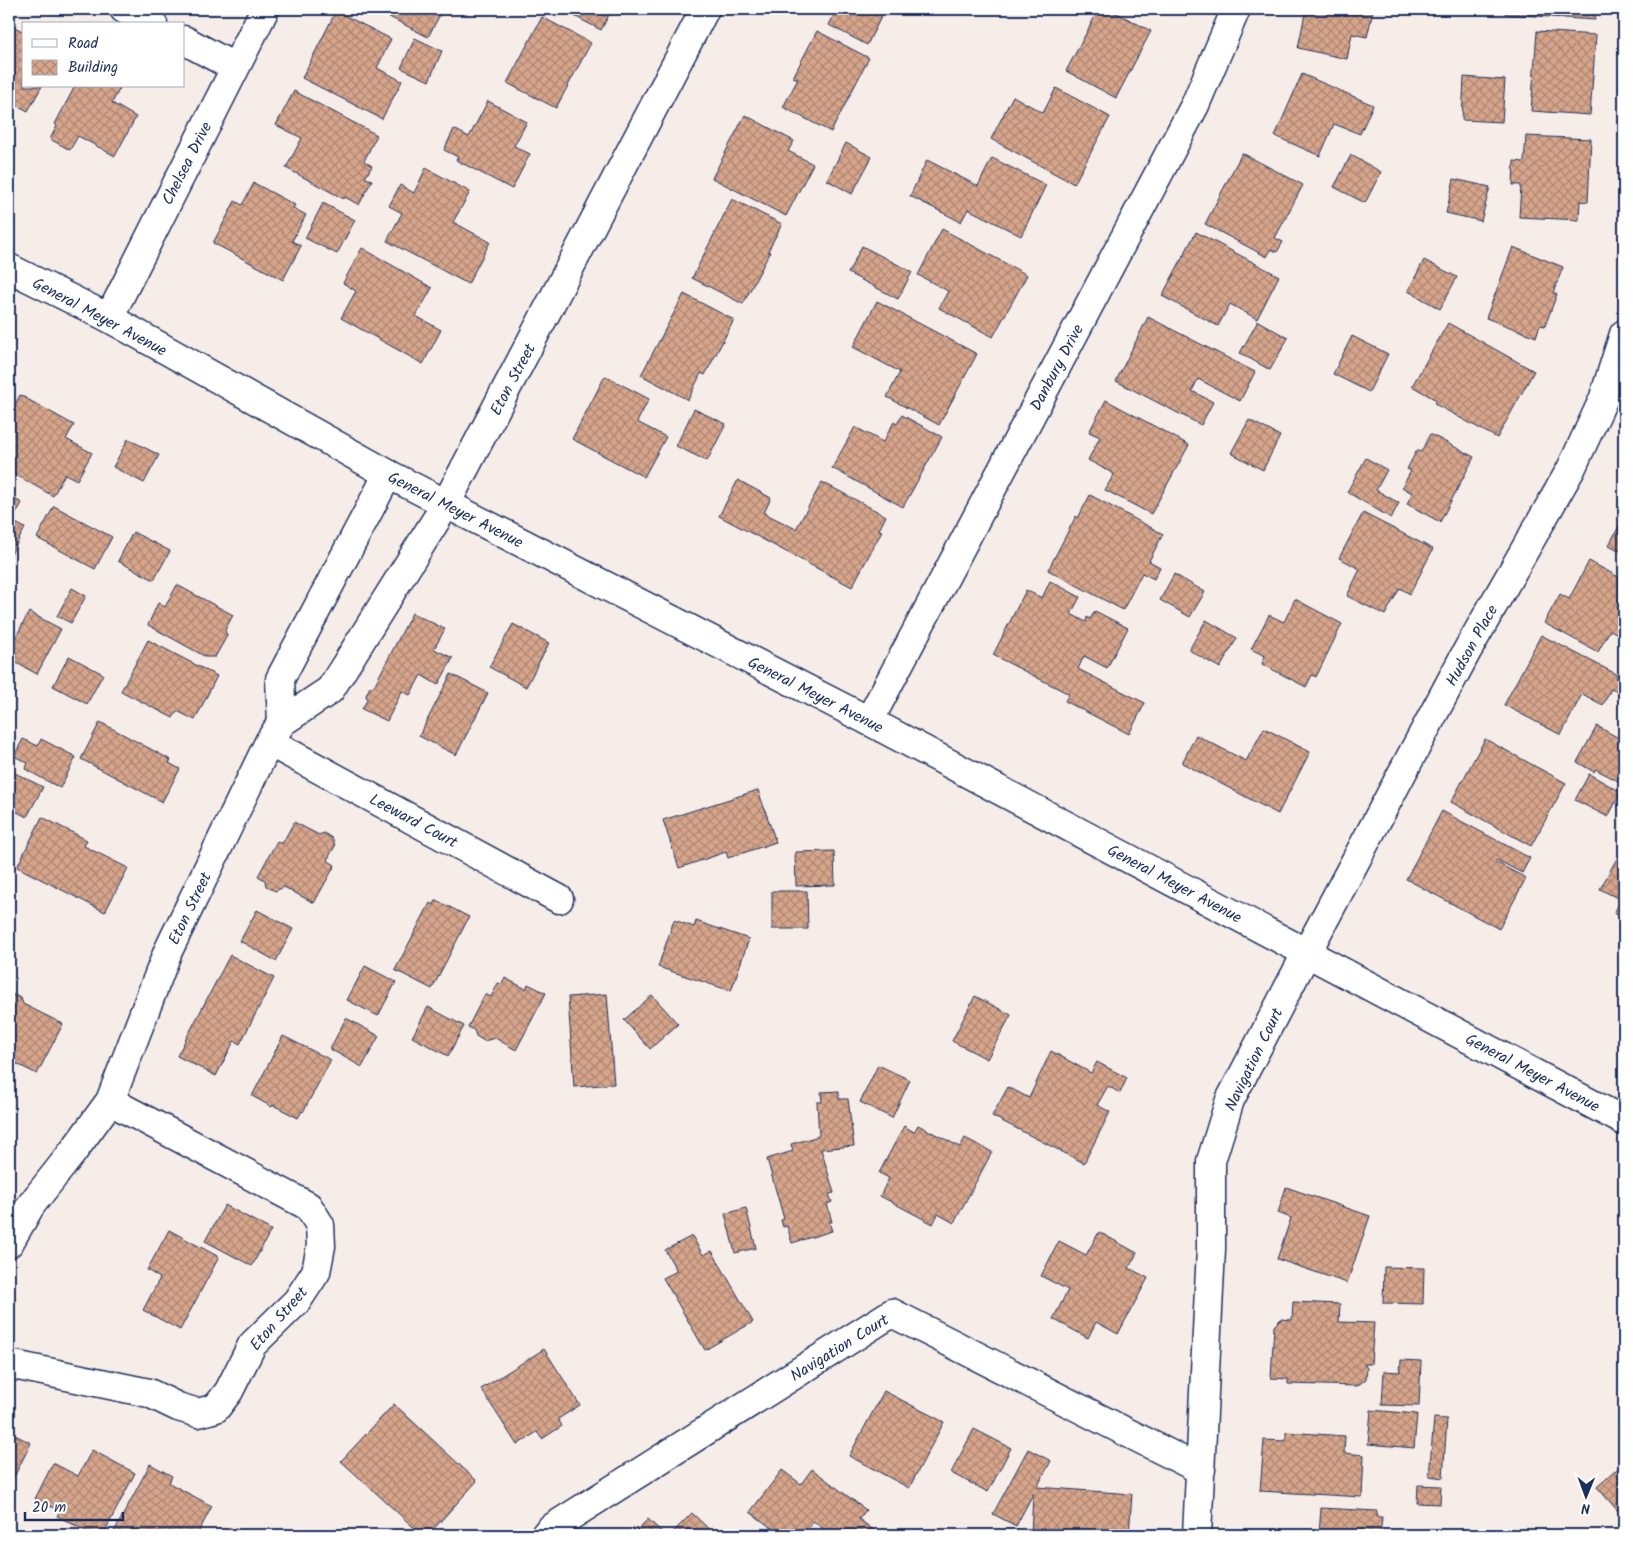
<svg xmlns="http://www.w3.org/2000/svg" width="1633" height="1544" font-family="Kalam,sans-serif">
<defs>
<pattern id="building-cross-hatch" width="8" height="8" patternUnits="userSpaceOnUse" patternTransform="scale(1.25)"><rect width="8" height="8" fill="#d7a58a"/><path d="M0 0l8 8M0 8l8-8" fill="none" stroke="#ae8774"/></pattern>
</defs>
<rect width="100%" height="100%" fill="#f7ede8"/>
<filter id="ink" filterUnits="userSpaceOnUse"><feTurbulence type="fractalNoise" baseFrequency=".02" numOctaves="2"/><feDisplacementMap in="SourceGraphic" scale="10" xChannelSelector="R" yChannelSelector="G"/><feConvolveMatrix kernelMatrix="1 2 1 2 8 2 1 2 1" color-interpolation-filters="sRGB"/></filter>
<g filter="url(#ink)">
<path fill="url(#building-cross-hatch)" stroke="#1b2f5e" d="M374 9H443L428 37Z
M561 9H612L601 30Z
M837 9H885L867 45 829 25Z
M1099 9H1109L1151 31 1116 98 1066 71Z
M1306 9H1361L1373 11 1367 37 1352 34 1347 59 1298 48Z
M1506 9H1596L1595 20 1505 14Z
M336 11 391 39 377 68 402 81 382 119 302 78Z
M542 17 591 43 556 108 507 83Z
M9 24 24 32V86H42L28 111 9 101Z
M817 31 869 58 831 132 783 107 798 79 793 77Z
M1537 31 1596 35 1590 115 1531 111Z
M415 38 442 51 429 81 401 68Z
M1302 74 1373 105 1360 134 1334 124 1320 156 1275 136Z
M1464 77 1505 80 1502 122 1462 120Z
M75 86H117L120 88 112 103 136 117 115 156 78 136 70 150 50 139 57 126 55 124Z
M1056 88 1110 117 1074 184 991 139 1013 96 1043 113Z
M294 91 377 135 364 161 372 166 365 178 372 180 359 205 345 197 344 199 286 168 302 138 276 125Z
M488 101 527 122 514 146 530 154 512 189 456 160 458 157 444 150 454 129 469 137Z
M745 115 794 141 788 151 813 164 786 216 712 178Z
M1526 136 1591 139 1588 202 1580 201 1579 220 1519 217 1521 185H1513L1514 161 1524 162Z
M846 143 872 157 852 194 827 180Z
M1242 153 1303 185 1275 238 1283 242 1277 252 1271 249 1267 257 1205 224Z
M1351 155 1381 172 1365 203 1334 187Z
M992 158 1046 185 1021 236 968 209 961 222 910 196 927 160 978 186Z
M426 168 470 192 453 222 490 242 468 284 387 241 402 213 389 206 400 185 414 193Z
M1454 179 1490 187 1481 221 1446 213Z
M254 183 295 205 293 208 306 215 292 241 301 246 283 280 213 243 235 201 242 205Z
M732 199 782 224 768 251 770 252 743 304 692 278Z
M323 203 355 220 337 254 305 238Z
M942 229 1027 275 993 337 939 308 948 291 918 275Z
M1196 232 1279 276 1257 319 1230 304 1218 326 1162 296Z
M862 246 912 272 898 299 848 273Z
M1513 247 1563 267 1553 293 1557 294 1545 326 1540 325 1536 337 1486 318Z
M362 248 432 288 416 316 441 330 423 364 341 318 356 291 343 283Z
M1424 260 1457 277 1440 309 1408 291Z
M684 294 734 320 705 375 701 373 688 400 641 375Z
M877 301 977 354 939 425 887 397 900 372 853 347Z
M1148 317 1255 372 1240 401 1198 379 1192 391 1213 402 1201 425 1116 381Z
M1258 321 1288 338 1270 370 1240 353Z
M1448 323 1534 371 1497 438 1435 404 1436 400 1412 386Z
M1352 336 1388 354 1369 392 1333 374Z
M605 376 649 399 637 422 666 437 644 477 572 439Z
M20 395 74 425 66 439 92 453 77 480 65 474 53 496 9 471V416Z
M1106 400 1189 445 1151 514 1105 490 1114 474 1088 460 1100 437 1089 432Z
M694 409 726 424 707 461 676 446Z
M902 415 942 437 903 507 832 468 855 427 883 442 894 422 897 424Z
M1249 420 1280 436 1263 470 1231 453Z
M1430 434 1474 457 1440 522 1407 504 1412 493 1402 487 1411 471 1407 469 1417 450 1421 452Z
M128 439 159 455 144 483 113 467Z
M1366 458 1387 470 1376 490 1399 503 1391 518 1347 492Z
M738 480 771 498 764 513 796 529 822 482 886 516 879 530 882 531 852 587 719 516Z
M1090 495 1163 534 1149 561 1160 567 1154 579 1142 573 1123 610 1048 570 1076 516 1078 518Z
M9 496 22 503 12 521 25 528 9 558Z
M54 506 112 537 95 569 37 538Z
M1363 513 1433 549 1410 594 1400 588 1385 615 1347 596 1360 569 1339 558Z
M1624 517V553L1609 545Z
M133 532 170 551 154 580 118 561Z
M1589 561 1624 580V637L1610 630 1598 652 1544 623 1560 594 1569 599Z
M1174 574 1205 592 1190 617 1160 600Z
M1050 581 1080 597 1071 614 1086 622 1087 617 1090 619 1095 611 1128 628 1107 668 1084 656 1078 669 1145 703 1129 734 1065 701 1069 694 993 655 1026 590 1042 598Z
M177 585 233 615 225 630 227 636 215 657H206L148 625 158 603 165 607Z
M72 588 86 596 71 623 57 616Z
M1295 599 1342 624 1316 677 1312 675 1306 687 1262 664 1265 656 1251 649 1269 615 1284 622Z
M29 612 61 629 37 674 9 659V650Z
M412 613 445 629 434 649 453 658 438 685 421 675 410 695 402 691 387 721 362 709 367 700 366 695 370 687 374 686Z
M1206 620 1237 638 1220 668 1189 650Z
M513 624 549 643 526 687 489 667Z
M1541 635 1618 675 1616 678 1624 682V695L1611 689 1603 705 1582 694 1561 735 1504 705Z
M148 640 217 676 195 720 177 711 173 718 121 691Z
M69 656 103 674 87 704 53 686Z
M451 674 488 693 456 755 419 736Z
M100 722 171 760 169 763 180 769 162 802 81 759Z
M1597 726 1624 741V784L1595 769 1594 772 1577 762Z
M1264 728 1310 752 1278 814 1182 763 1196 735 1246 761Z
M23 739 38 746 41 739 76 757 60 788 25 769 28 763 14 756Z
M1485 739 1566 783 1531 846 1451 802Z
M9 770 43 787 27 817 9 808Z
M1589 774 1621 792 1608 817 1575 800Z
M758 790 776 842 728 858 726 852 679 868 663 820Z
M1442 811 1530 858 1522 873 1497 860 1495 862 1526 878 1499 929 1406 879Z
M42 817 87 840 84 846 128 868 105 912 17 867Z
M294 822 319 835 324 833 333 839 335 846 327 860 335 865 314 903 284 887 275 891 266 886 265 880 258 876 277 841 282 844Z
M834 851 835 885 796 886 795 852Z
M1616 860 1624 864V919L1614 913 1621 900 1600 889Z
M772 891H807L808 929H772Z
M436 900 469 917 432 989 395 970 430 903 434 905Z
M257 910 293 929 276 961 240 941Z
M674 920 694 927 696 921 749 939 731 991 658 967Z
M230 955 274 978 240 1044 234 1041 216 1076 177 1056Z
M365 966 396 982 378 1016 347 1000Z
M505 978 526 989 528 984 546 993 516 1050 495 1038 484 1041 476 1036 474 1030 468 1027 485 994 491 997 498 983 502 984Z
M9 993 21 998 23 1004 63 1024 37 1074 9 1060Z
M607 994 614 1084 574 1087 568 997Z
M652 995 678 1024 650 1049 624 1020Z
M975 996 1011 1015 987 1059 952 1041Z
M428 1007 464 1026 448 1056 412 1037Z
M346 1018 379 1036 362 1067 330 1049Z
M283 1036 331 1060 303 1112 302 1111 298 1118 273 1105 272 1107 252 1096Z
M1051 1051 1091 1073 1097 1062 1127 1078 1120 1093 1108 1086 1097 1105 1110 1112 1084 1163 992 1116 1008 1087 1029 1098Z
M878 1065 910 1080 892 1118 860 1102Z
M839 1091V1099H848L854 1146 821 1149 834 1193 829 1194 832 1202 827 1204 832 1222H829L832 1231 792 1243 787 1226 783 1227 781 1220 784 1219 767 1159 793 1151 791 1144 819 1136 817 1102H822L821 1092Z
M918 1125 960 1147 965 1138 992 1152 954 1223 938 1214 933 1224 880 1196 889 1178 879 1173 904 1126 914 1132Z
M1286 1187 1370 1216 1347 1283 1277 1259 1291 1218 1278 1213Z
M225 1205 271 1230 252 1266 205 1241Z
M746 1208 756 1248 735 1253 725 1214Z
M169 1230 219 1257 180 1330 143 1310 160 1278 147 1270Z
M1099 1232 1137 1253 1129 1268 1148 1278 1118 1334 1096 1322 1088 1338 1053 1319 1068 1290 1041 1276 1059 1241 1086 1255Z
M692 1236 703 1255 712 1251 753 1322 705 1350 663 1278 677 1271 665 1250Z
M1384 1267 1424 1268 1423 1304 1383 1303Z
M1293 1302 1340 1304 1339 1322 1374 1323 1371 1364H1364L1367 1368 1366 1379 1357 1386 1288 1384V1379L1271 1378 1274 1326 1281 1319 1292 1320Z
M544 1349 580 1405 558 1419 562 1426 542 1439 537 1432 517 1445 481 1389Z
M1401 1360 1421 1361 1419 1406 1382 1405 1384 1371 1400 1372Z
M884 1391 944 1422 909 1488 849 1456Z
M394 1404 477 1481 428 1535H422L341 1461Z
M1371 1410 1417 1414 1414 1448 1368 1444Z
M1434 1418 1447 1419 1443 1478 1429 1476Z
M974 1429 1011 1448 988 1492 951 1473Z
M9 1432 31 1443 9 1487Z
M1286 1432 1345 1436 1344 1453 1364 1455 1362 1497 1260 1491 1264 1440 1286 1441Z
M1028 1449 1051 1461 1037 1487 1132 1494 1129 1535H1031L1033 1494 1016 1526 993 1514Z
M92 1450 135 1473 103 1535H94L57 1516 60 1511 35 1499 53 1463 78 1476Z
M1624 1463V1518L1597 1487Z
M150 1464 172 1476 169 1483 212 1506 197 1535H120L114 1532Z
M812 1469 866 1510 859 1519 880 1535H831L813 1521 803 1535H781L750 1512 782 1470 801 1484Z
M1418 1485 1441 1486 1440 1504 1417 1503Z
M1321 1508 1377 1511V1517H1382L1380 1535H1319Z
M692 1513 715 1535H670Z
M648 1519 665 1535H632Z"/>
<g fill="none" stroke-linecap="round" stroke-linejoin="round">
<defs>
<path id="minor" d="M124 9 153 24
M184 40 234 67
M109 318 265 9
M869 721 1195 105 1236 9
M282 722 280 679 388 474
M269 742 559 899
M9 1243 31 1205 72 1153 110 1101 168 951 269 742 282 722 330 690 446 504 705 9
M9 1364 149 1393 178 1407 198 1413 216 1408 229 1391 252 1345 297 1301 316 1272 321 1246 320 1225 308 1206 110 1101
M545 1535 550 1529 892 1313 1201 1470
M1197 1535 1211 1249V1161L1230 1100 1307 952 1467 651 1571 469 1603 400 1624 334"/>
<path id="major" d="M9 268 109 318 388 474 869 721 1624 1121"/>
</defs>
<use href="#minor" stroke="#1b2f5e" stroke-width="31"/>
<use href="#major" stroke="#1b2f5e" stroke-width="31"/>
<use href="#minor" stroke="#fff" stroke-width="28"/>
<use href="#major" stroke="#fff" stroke-width="28"/>
</g>
</g>
<g text-anchor="middle" stroke-width="4" stroke-linejoin="round" paint-order="stroke">
<g font-size="16" fill="#1b2f5e" stroke="#fff">
<text transform="translate(186 163) rotate(-63)" y="6">Chelsea Drive</text>
<text transform="translate(100 316) rotate(28)" y="6">General Meyer Avenue</text>
<text transform="translate(1056 367) rotate(-62)" y="6">Danbury Drive</text>
<text transform="translate(512 379) rotate(-62)" y="6">Eton Street</text>
<text transform="translate(456 509) rotate(27)" y="6">General Meyer Avenue</text>
<text transform="translate(1471 645) rotate(-61)" y="6">Hudson Place</text>
<text transform="translate(816 694) rotate(27)" y="6">General Meyer Avenue</text>
<text transform="translate(414 820) rotate(28)" y="6">Leeward Court</text>
<text transform="translate(1175 883) rotate(28)" y="6">General Meyer Avenue</text>
<text transform="translate(189 908) rotate(-64)" y="6">Eton Street</text>
<text transform="translate(1253 1059) rotate(-64)" y="6">Navigation Court</text>
<text transform="translate(1533 1072) rotate(28)" y="6">General Meyer Avenue</text>
<text transform="translate(278 1318) rotate(-49)" y="6">Eton Street</text>
<text transform="translate(839 1347) rotate(-32)" y="6">Navigation Court</text>
</g>
</g>
<rect width="1633" height="1544" fill="none" stroke="#fff" stroke-width="30"/>
<rect x="15" y="15" width="1603" height="1514" fill="none" stroke="#1b2f5e" stroke-width="2" filter="url(#ink)"/>
<rect x="22" y="22" width="162" height="65" fill="#ffffff" stroke="#a4acbf"/>
<rect x="32" y="39" width="25" height="8" fill="#ffffff" stroke="#a4acbf"/>
<text x="68" y="48" font-size="15" fill="#1b2f5e">Road</text>
<rect x="32" y="60" width="25" height="15" fill="url(#building-cross-hatch)" stroke="#a4acbf"/>
<text x="68" y="72" font-size="15" fill="#1b2f5e">Building</text>
<g transform="translate(1586 1496) rotate(181)" stroke="#ffffff" stroke-width="4" paint-order="stroke">
<path d="M0-4L9 19L0 12L-9 19Z" fill="#1b2f5e"/>
<text y="-8" font-size="14" font-weight="bold" text-anchor="middle" fill="#1b2f5e">N</text>
</g>
<path d="M25 1512v8h98v-8" fill="none" stroke="#1b2f5e" stroke-width="2.5"/>
<text x="32" y="1512" font-size="15" fill="#1b2f5e" stroke="#ffffff" stroke-width="4" paint-order="stroke">20 m</text>
</svg>
